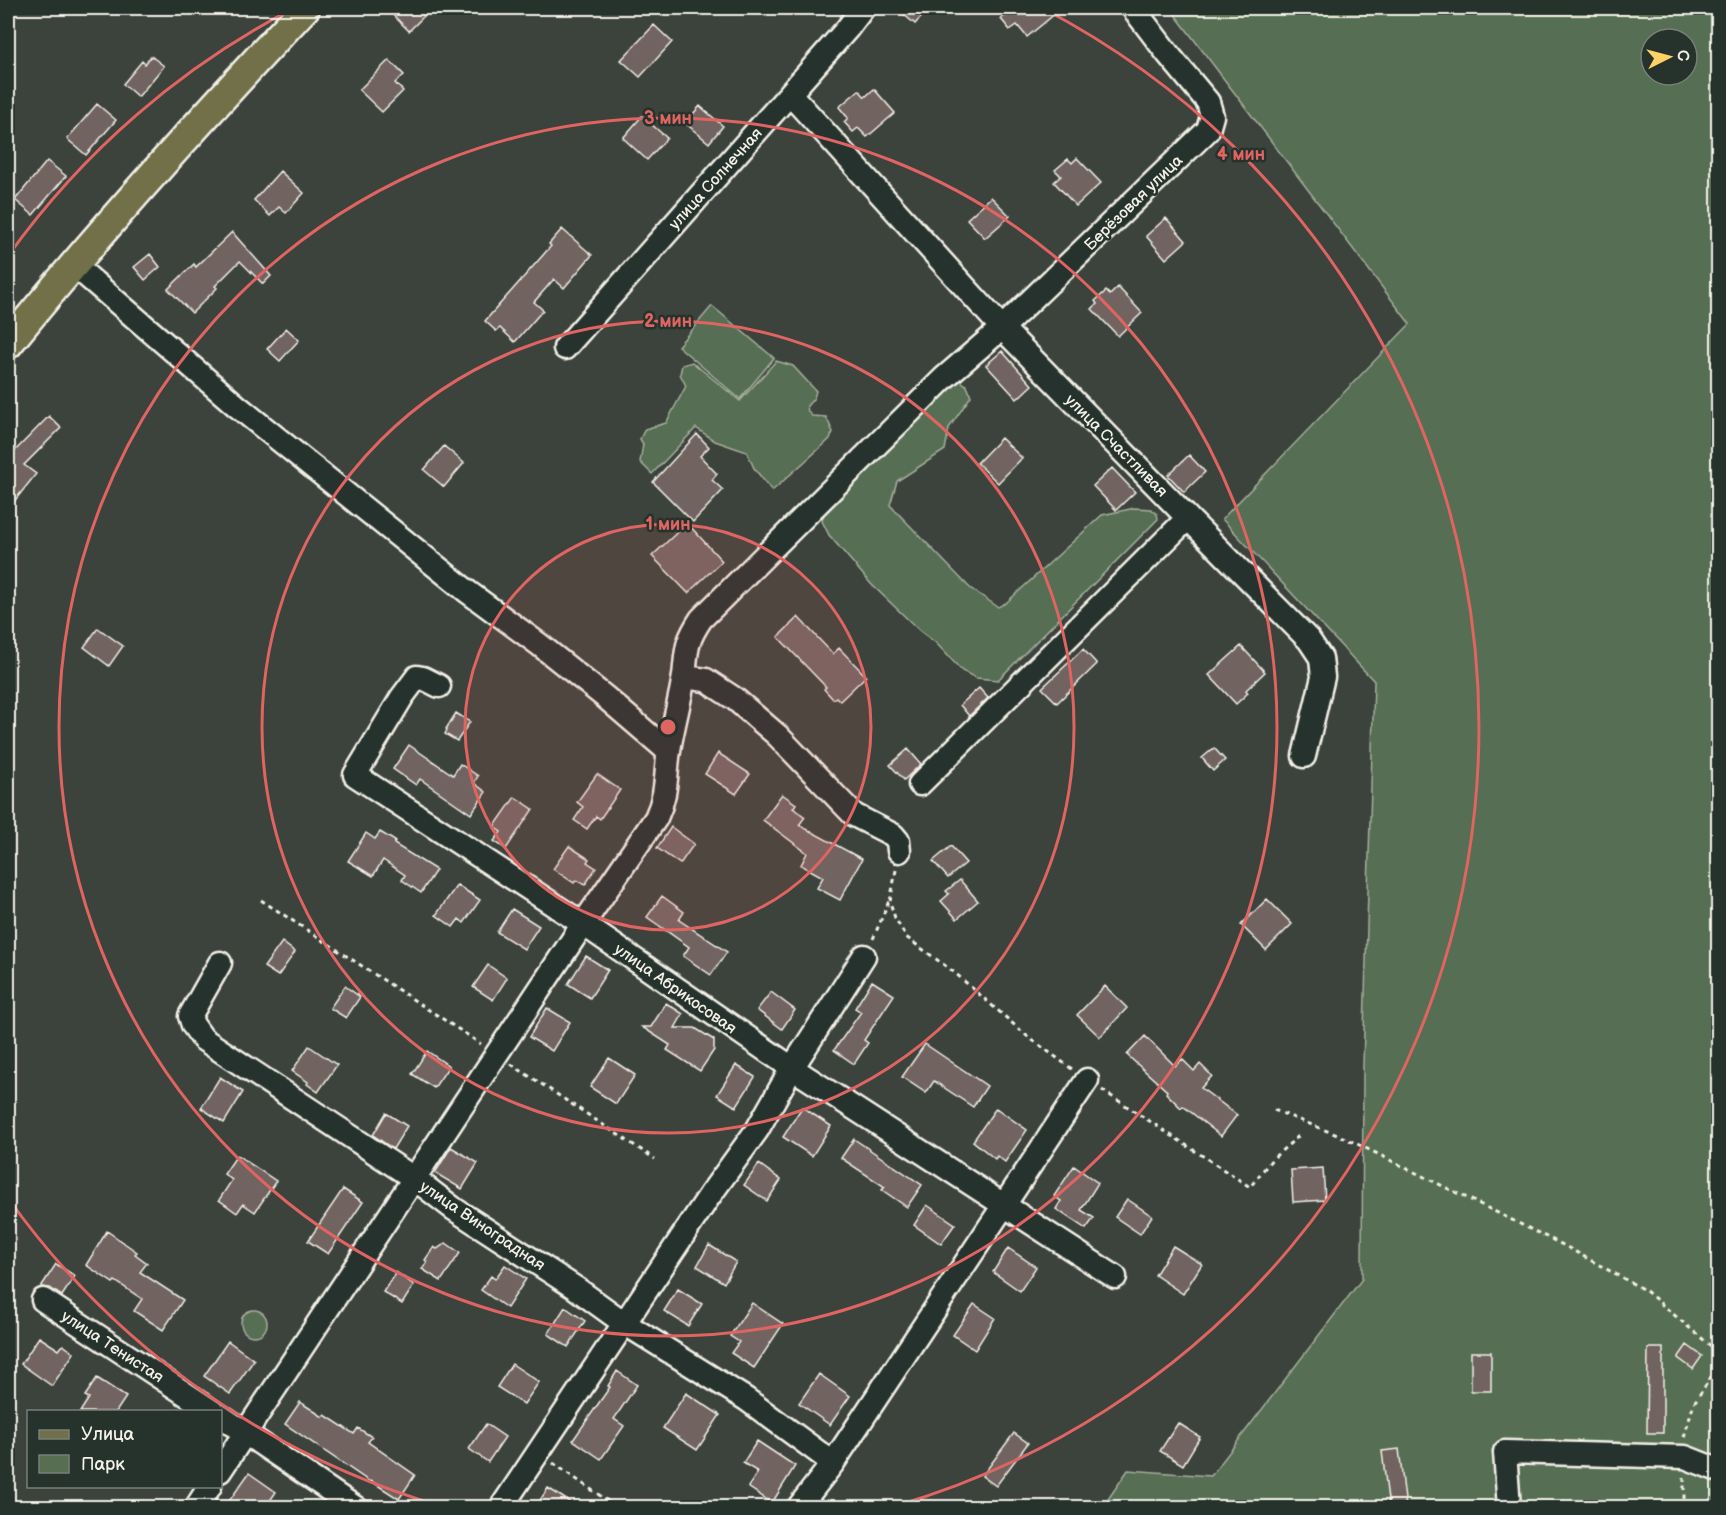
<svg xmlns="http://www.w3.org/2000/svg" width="1726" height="1515" font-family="'Balsamiq Sans',sans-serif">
<rect width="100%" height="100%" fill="#3c423c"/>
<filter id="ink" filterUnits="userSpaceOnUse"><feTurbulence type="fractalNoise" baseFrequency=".0167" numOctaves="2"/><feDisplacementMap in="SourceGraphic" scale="12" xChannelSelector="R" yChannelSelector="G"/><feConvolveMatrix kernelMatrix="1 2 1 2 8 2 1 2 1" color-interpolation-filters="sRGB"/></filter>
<g filter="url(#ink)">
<path fill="#576e53" stroke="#a6b09e" stroke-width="1.5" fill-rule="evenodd" d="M1170 8H1718V1507L1102 1508 1128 1470 1211 1476 1362 1279 1363 1066 1374 681 1222 519 1410 324ZM1651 39H1687V75H1651Z
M712 306 774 358 740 399 678 346Z
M776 361 793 366 816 391 814 398 807 406 808 412 812 416 826 417 833 432 830 439 772 491 754 468 747 452 715 441 696 428 652 474 640 462 643 444 640 439 645 429 666 423 686 386 680 374 682 365 692 362 740 401Z
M961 381 967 386 971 396 949 428 945 450 897 481 890 505 970 588 998 607 1006 603 1102 515 1135 508 1151 509 1157 514 1158 519 998 680 976 678 962 671 936 643 920 631 871 584 829 535 822 521 825 510 950 385Z
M241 1323a13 13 0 1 1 26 0a13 13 0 1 1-26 0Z"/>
<path fill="#716460" stroke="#f4f1e8" stroke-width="1.5" d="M386 8H415L424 16 409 31Z
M896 8H930L915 24Z
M1015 8H1062L1027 37 1017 25 1010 30 1001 19Z
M654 25 672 42 640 77 621 60Z
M151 56 164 66 138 97 123 84 142 61 145 64Z
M389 60 404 75 395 83 403 91 382 112 359 90Z
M874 89 895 113 867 137 858 128 853 132 844 122 848 118 839 107 859 90 865 97Z
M97 104 116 120 86 155 67 139Z
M700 106 723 126 709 143 685 123Z
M642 116 667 138 647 160 623 138Z
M1077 158 1101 183 1076 206 1054 182 1061 176 1055 170 1068 159 1072 163Z
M47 161 66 176 33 215 15 200Z
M280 171 304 193 286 213 279 207 270 216 254 200Z
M991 197 1010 216 985 238 967 219Z
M1166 218 1186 241 1166 259 1146 236Z
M562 229 592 255 564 288 554 279 534 302 543 310 515 342 500 328 496 331 485 321 551 246 549 244Z
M232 232 271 276 263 284 240 261 215 286 217 288 192 313 168 289 194 264 196 267Z
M150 254 160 267 145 280 134 267Z
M1118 287 1142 313 1118 336 1092 309 1097 304 1095 301 1106 291 1110 295Z
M286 328 299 340 280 361 267 349Z
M1002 351 1032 385 1017 399 986 365Z
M49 416 61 428 24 465 36 474 8 509V458Z
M697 434 709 447 700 456 717 474 712 480 723 490 693 522 653 482Z
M1001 438 1022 458 998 483 977 463Z
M444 446 464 463 444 487 424 470Z
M1189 455 1205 472 1184 492 1168 475Z
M1112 468 1135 492 1116 510 1093 486Z
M687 523 722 561 688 593 652 556Z
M798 617 833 654 839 648 866 676 840 701 836 697 833 699 824 689 826 687 778 637Z
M98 628 123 646 109 666 84 647Z
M1241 646 1265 672 1246 690 1248 693 1236 704 1209 675Z
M1083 649 1097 664 1057 703 1042 688Z
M979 688 988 698 969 716 960 705Z
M456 713 470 722 457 741 445 734 447 730 446 729Z
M409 745 453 775 460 764 478 776 474 783 486 792 471 814 420 779 416 785 393 769Z
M1214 748 1225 760 1213 771 1202 758Z
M908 749 921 764 904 780 890 765Z
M718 753 750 774 736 794 705 774Z
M597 774 620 790 600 819 596 816 587 829 574 820 583 807 577 802Z
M782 794 796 804 793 808 805 817 799 825 862 859 840 900 817 888 823 877 801 865 807 853 763 820Z
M515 797 533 809 506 849 494 841 501 832 494 827Z
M671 827 694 844 680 864 657 848Z
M380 832 395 841 394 844 436 870 421 893 402 880 405 875 383 860 373 876 348 861 366 833 375 839Z
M569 846 589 859 587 862 596 868 585 885 576 880 574 883 553 869Z
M951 846 966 863 948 878 933 861Z
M960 880 978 901 957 919 941 901 949 894 946 891Z
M457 885 480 900 464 923 459 919 453 927 436 915Z
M662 896 684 912 679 920 727 952 711 975 683 956 689 947 647 917Z
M1267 899 1292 924 1266 950 1241 925Z
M512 909 539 926 524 949 497 932Z
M282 942 295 952 278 976 264 967Z
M586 956 608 970 590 998 568 984Z
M488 965 507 978 493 1000 473 987Z
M872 981 894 995 864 1040 868 1043 854 1064 834 1050 861 1012 855 1008Z
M345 986 360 997 346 1018 330 1008Z
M1105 986 1127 1008 1100 1037 1077 1015Z
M771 992 795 1010 782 1029 757 1010Z
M666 1003 683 1014 675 1028H695L714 1040V1050L700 1071 667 1050 670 1045 642 1027H651Z
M547 1008 570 1022 552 1051 529 1037Z
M1145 1036 1175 1066 1182 1059 1194 1071 1200 1064 1212 1076 1201 1088 1237 1115 1221 1136 1183 1106 1181 1108 1166 1093 1167 1091 1127 1055Z
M925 1044 987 1086 973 1107 934 1081 926 1093 902 1077Z
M309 1046 337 1065 318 1092 307 1084 308 1082 292 1071Z
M427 1051 449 1066 434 1088 412 1074Z
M609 1058 635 1075 616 1104 590 1087Z
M736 1065 755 1077 736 1107 717 1095Z
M220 1077 243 1092 224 1123 201 1108Z
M802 1107 831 1126 812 1156 783 1137Z
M996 1108 1027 1130 1005 1162 997 1156 995 1159 973 1141Z
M386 1113 407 1126 393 1149 373 1135Z
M854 1139 922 1185 907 1207 882 1190 885 1187 841 1158Z
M451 1147 478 1163 462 1189 435 1173Z
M237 1155 276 1181 255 1212 243 1204 237 1213 219 1200 232 1180 224 1174Z
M759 1164 781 1180 767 1201 744 1185Z
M1074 1166 1098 1183 1081 1210 1094 1218 1086 1229 1056 1209 1061 1201 1054 1196Z
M1323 1168 1325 1200 1293 1202 1291 1170Z
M343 1189 363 1202 328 1254 308 1241Z
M1127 1199 1152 1216 1140 1234 1115 1217Z
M927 1205 955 1224 941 1244 914 1225Z
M107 1231 137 1252 135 1254 147 1263 140 1272 183 1300 163 1330 134 1311 142 1299 115 1281 113 1283 86 1265Z
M446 1243 460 1253 441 1281 422 1269 427 1262 425 1260 434 1247 437 1249Z
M709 1245 736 1262 724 1283 697 1266Z
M1173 1246 1202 1264 1183 1294 1155 1275Z
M1008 1248 1036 1267 1020 1291 993 1272Z
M56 1264 75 1276 62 1296 50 1288 41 1287Z
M505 1265 526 1279 507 1308 481 1290 491 1276 495 1279Z
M396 1272 414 1285 402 1304 383 1292Z
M678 1289 702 1304 688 1326 664 1311Z
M752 1303 783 1324 754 1368 731 1353 739 1342 730 1336Z
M974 1304 995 1318 975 1350 953 1335Z
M565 1307 585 1321 568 1347 548 1334Z
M39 1337 59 1350 63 1345 74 1353 52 1386 21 1364Z
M228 1341 254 1360 230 1394 204 1376Z
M1687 1345 1702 1356 1693 1369 1678 1358Z
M1648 1348H1663V1433H1647Z
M1471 1352H1491V1391H1471Z
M512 1364 539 1382 524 1404 497 1387Z
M617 1371 637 1385 614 1419 624 1426 601 1459 573 1440 610 1387 608 1386Z
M819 1374 850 1396 830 1425 799 1403Z
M97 1378 126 1397 116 1412H80L89 1398 85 1396Z
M686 1393 720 1415 697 1450 663 1428Z
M300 1402 323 1417 325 1415 354 1434 358 1428 372 1437 368 1442 415 1475 399 1499 371 1481 370 1482 285 1424Z
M1178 1423 1200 1437 1183 1465 1160 1451Z
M486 1424 505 1437 488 1462 469 1449Z
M1014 1433 1028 1443 996 1486 982 1476Z
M757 1441 795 1466 772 1503 748 1487 758 1472 743 1463Z
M1399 1449 1406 1508H1389L1382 1451Z
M249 1473 276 1492 265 1508H238L229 1501Z
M548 1488 579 1508H535Z"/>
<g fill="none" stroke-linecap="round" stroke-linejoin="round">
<defs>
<path id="minor" d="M790 94 1002 328 1188 518 920 784
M73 264 237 406 468 592 540 645 605 697 669 752
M565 348 847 29 863 8
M1188 518 1309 640 1321 658 1323 677 1304 756
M684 677 706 680 735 699 777 735 854 815 893 835 898 841 899 851
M439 686 423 678 417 677 402 697 355 775 583 924 792 1068 1115 1277
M220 963 190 1016 193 1025 203 1039 415 1179 454 1209 577 1289 624 1323 746 1399 833 1463
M43 1300 213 1412
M220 1416 356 1508
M220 1471 583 924 656 818C668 792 665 776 669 750 673 725 680 701 684 676 687 650 685 643 701 619L944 378 1002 328 1208 130 1212 116 1208 102 1168 54 1133 8
M196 1508 210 1486
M501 1508 710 1195 757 1130 792 1068 864 956
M798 1508 833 1463 1087 1080
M1509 1508 1505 1452 1685 1457 1718 1470"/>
<path id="major" d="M8 344C102 228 203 117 305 8"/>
</defs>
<use href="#minor" stroke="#f4f1e8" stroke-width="27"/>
<use href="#major" stroke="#f4f1e8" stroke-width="33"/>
<path stroke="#f4f1e8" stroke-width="3" stroke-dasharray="4.5 4.5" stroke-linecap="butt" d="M896 870 890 902 895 918 906 937 955 973 1027 1036 1072 1069
M261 900 481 1044
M873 939 889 901
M511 1064 655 1159
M1102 1090 1250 1187 1272 1159 1301 1134
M1274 1110 1345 1138 1565 1246 1646 1291 1718 1352
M1684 1437 1694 1403 1713 1374
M553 1463 618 1508
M1684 1508V1477"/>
<use href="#minor" stroke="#26332d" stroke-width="22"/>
<use href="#major" stroke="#71704a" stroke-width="28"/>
</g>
</g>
<circle cx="668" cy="727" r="203" fill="#df6462" fill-opacity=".12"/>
<g fill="none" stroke="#df6462" stroke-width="3">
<circle cx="668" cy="727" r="203"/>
<circle cx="668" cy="727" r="406"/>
<circle cx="668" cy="727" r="609"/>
<path d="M444 1507A811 811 0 0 1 8 1198M8 256A811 811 0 0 1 294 8M1042 8A811 811 0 0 1 892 1507"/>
</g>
<g text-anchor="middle" stroke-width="5" stroke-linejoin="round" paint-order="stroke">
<g font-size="16" fill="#f4f1e8" stroke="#26332d">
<text transform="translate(715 178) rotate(-48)" y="6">улица Солнечная</text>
<text transform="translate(1133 202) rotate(-44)" y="6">Берёзовая улица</text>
<text transform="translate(1117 445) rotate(45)" y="6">улица Счастливая</text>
<text transform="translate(676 988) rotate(35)" y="6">улица Абрикосовая</text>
<text transform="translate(483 1225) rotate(34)" y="6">улица Виноградная</text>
<text transform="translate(113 1346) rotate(33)" y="6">улица Тенистая</text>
</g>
</g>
<circle cx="668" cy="727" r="9" fill="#df6462" stroke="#26332d" stroke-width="3"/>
<g font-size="18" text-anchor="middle" font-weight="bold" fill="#df6462" stroke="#26332d" stroke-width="5" stroke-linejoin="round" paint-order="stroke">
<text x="668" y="124">3 мин</text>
<text x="1241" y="160">4 мин</text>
<text x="668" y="327">2 мин</text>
<text x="668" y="530">1 мин</text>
</g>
<rect width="1726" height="1515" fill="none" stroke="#26332d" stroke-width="30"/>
<rect x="15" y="15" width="1696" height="1485" fill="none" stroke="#f4f1e8" stroke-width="2" filter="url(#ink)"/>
<rect x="27" y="1410" width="195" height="78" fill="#26332d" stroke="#787f78" stroke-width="1.5"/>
<rect x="39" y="1430" width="30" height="9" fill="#71704a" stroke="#787f78" stroke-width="1.5"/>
<text x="81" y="1440" font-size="18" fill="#f4f1e8">Улица</text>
<rect x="39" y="1455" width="30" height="18" fill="#576e53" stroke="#787f78" stroke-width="1.5"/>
<text x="81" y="1470" font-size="18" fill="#f4f1e8">Парк</text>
<g transform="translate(1669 57) rotate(84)"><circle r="28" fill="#26332d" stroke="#787f78" stroke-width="1.5"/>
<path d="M0-4.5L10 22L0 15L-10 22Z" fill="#ffd166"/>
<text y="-9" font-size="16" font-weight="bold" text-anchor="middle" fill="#f4f1e8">С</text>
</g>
</svg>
